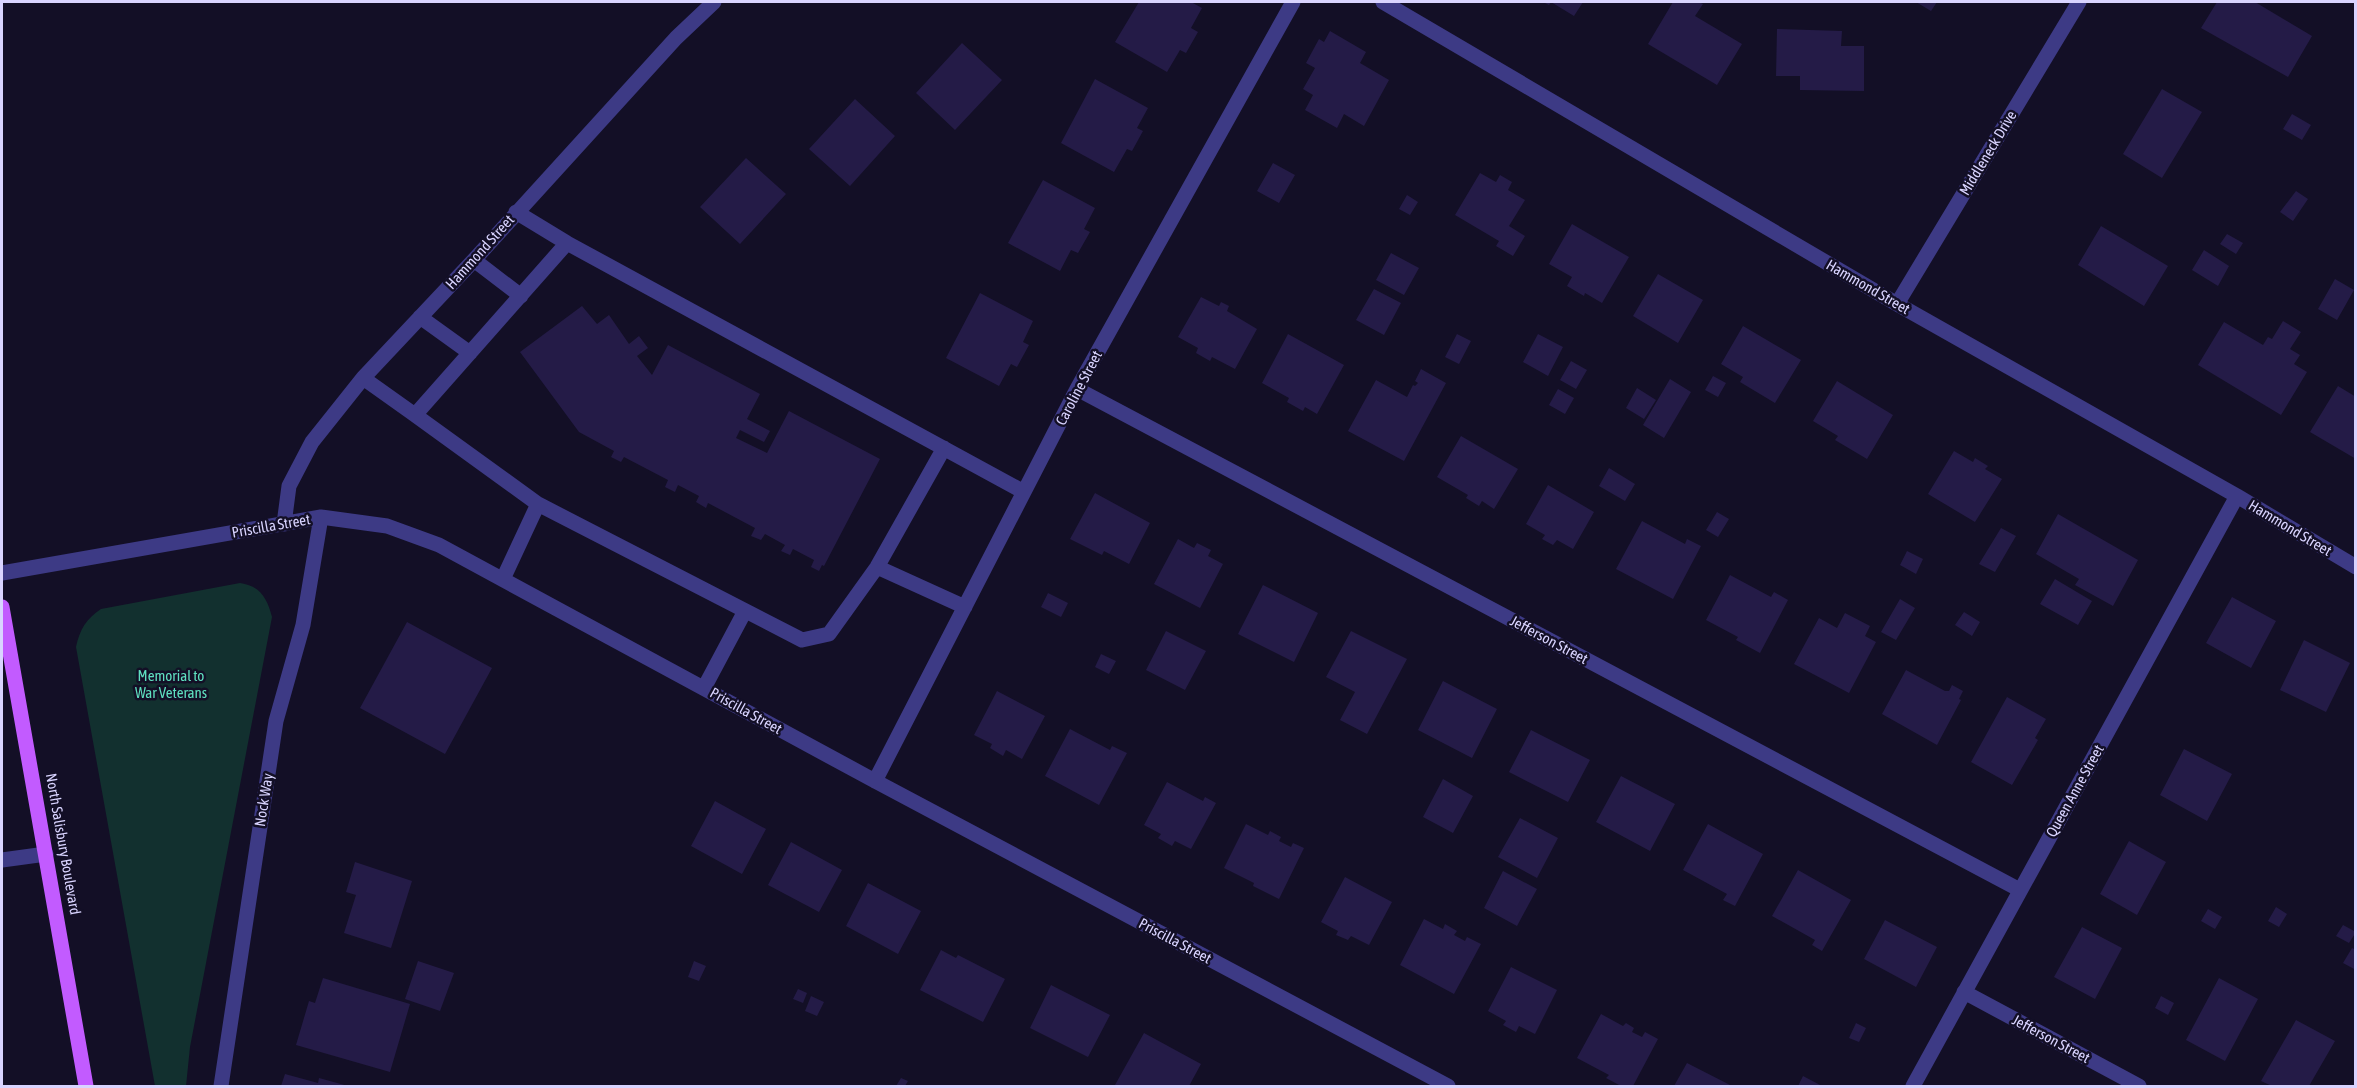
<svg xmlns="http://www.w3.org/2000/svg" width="2357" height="1088" font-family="'Asap Condensed',sans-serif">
<rect width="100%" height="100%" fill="#130f26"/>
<path fill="#12302f" d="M240 583C260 586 267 598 272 617L190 1047 186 1086H155L76 647C80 629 86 619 101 609Z"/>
<path fill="#241b47" d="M1139 2H1191L1202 8 1191 28 1198 32 1186 53 1180 50 1167 72 1115 42Z
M1543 2H1583L1574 16 1551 2 1549 5Z
M1673 2H1698L1703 4 1695 16 1742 44 1717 85 1648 44Z
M1916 2H1937L1931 11Z
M2217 2H2255L2312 36 2288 77 2201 28Z
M1777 29 1842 31 1841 46H1864V91L1800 90V76H1776Z
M1330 31 1366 52 1360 63 1389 80 1364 126 1344 114 1337 128 1305 110 1313 95 1303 89 1315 68 1306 63 1319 39 1324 42Z
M962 43 1002 80 955 130 916 93Z
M1095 79 1148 108 1137 128 1143 131 1132 151 1127 149 1114 172 1061 143Z
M2162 89 2202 112 2162 178 2123 154Z
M855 99 895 136 850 186 809 149Z
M2292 114 2311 125 2302 140 2283 129Z
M746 158 786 194 740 244 700 207Z
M1273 163 1295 175 1279 203 1257 191Z
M1480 173 1496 182 1500 175 1512 182 1508 190 1525 200 1509 226 1525 236 1513 256 1496 246 1499 241 1455 215Z
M1043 180 1095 208 1084 229 1090 232 1078 253 1071 250 1060 271 1008 243Z
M2296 191 2308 199 2293 221 2280 212Z
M1407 195 1418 202 1410 215 1399 209Z
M1572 224 1629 257 1602 303 1585 293 1584 296 1567 286 1572 277 1549 264Z
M2101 226 2168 266 2144 306 2078 265Z
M2227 234 2243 243 2236 254 2220 244Z
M2204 250 2229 266 2218 286 2192 270Z
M1391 253 1419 268 1404 295 1376 280Z
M1658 274 1703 300 1678 343 1633 316Z
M2335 279 2354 290 2337 320 2318 309Z
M1374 289 1401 303 1384 335 1356 320Z
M980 293 1033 321 1023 342 1029 345 1017 367 1011 364 999 386 946 358Z
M1201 297 1219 306 1221 302 1229 306 1227 311 1257 329 1235 369 1212 357 1210 361 1196 353 1198 348 1178 337Z
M582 306 597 324 609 315 629 344 639 336 648 348 637 356 652 375 668 345 760 394 747 419 770 431 764 442 740 430 736 438 767 453 789 411 880 459 824 566 822 565 819 571 811 567 814 560 793 549 790 555 781 551 785 545 765 534 761 540 751 536 755 528 708 503 706 508 696 502 699 496 678 485 675 492 665 487 668 480 624 457 621 462 611 457 614 451 579 432 520 352Z
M2283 321 2301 332 2290 349 2300 355 2294 364 2307 372 2281 415 2198 365 2224 322 2263 345 2268 337 2272 339Z
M1743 326 1801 360 1775 403 1740 382 1743 377 1721 364Z
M1288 334 1344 365 1317 414 1305 407 1303 411 1287 402 1289 398 1262 383Z
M1457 334 1471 341 1459 364 1445 357Z
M1538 334 1563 347 1548 376 1523 362Z
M1571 361 1587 370 1576 389 1560 380Z
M1421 369 1446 383 1404 461 1348 431 1376 380 1407 397 1413 385 1415 386 1418 383 1415 381Z
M1713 376 1726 383 1718 397 1705 390Z
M1670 379 1691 392 1664 438 1643 425Z
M1837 381 1893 415 1867 459 1835 440 1838 436 1813 421Z
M2338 386 2356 397V459L2310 432Z
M1637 388 1656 400 1644 419 1626 408Z
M1558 389 1574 398 1565 414 1549 405Z
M1461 436 1518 469 1494 509 1482 501 1479 506 1466 498 1468 495 1437 477Z
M1954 451 1973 462 1975 458 1988 466 1985 469 2002 479 1975 522 1928 494Z
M1609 468 1635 484 1625 501 1599 486Z
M1548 485 1594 512 1573 549 1557 540 1553 545 1542 539 1545 535 1526 524Z
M1095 493 1150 523 1129 564 1104 551 1102 555 1070 539Z
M1717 512 1729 519 1718 537 1706 530Z
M2058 514 2138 560 2113 606 2075 585 2079 579 2036 554Z
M1642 521 1685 544 1687 539 1701 546 1673 599 1616 569Z
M2001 528 2016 536 1995 572 1979 564Z
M1178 539 1194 548 1197 543 1211 550 1208 556 1223 564 1200 608 1154 584Z
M1907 551 1923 559 1916 574 1900 565Z
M1730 575 1771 597 1774 592 1788 600 1760 653 1736 640 1738 637 1706 620Z
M2055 579 2092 601 2078 625 2040 604Z
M1263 585 1318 613 1294 662 1238 634Z
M1048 593 1068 603 1061 617 1041 607Z
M2232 597 2276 621 2251 668 2206 643Z
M1900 599 1915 608 1896 640 1881 632Z
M1964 612 1980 622 1972 636 1955 625Z
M1845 613 1870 626 1865 636 1876 642 1849 693 1794 664 1819 618 1837 628Z
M407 622 492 668 445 754 360 708Z
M1166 631 1206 651 1185 690 1146 670Z
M1351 631 1407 659 1367 734 1340 720 1355 692 1326 677Z
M2304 640 2350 663 2326 712 2280 690Z
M1101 654 1116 661 1109 674 1095 667Z
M1906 670 1945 691H1949L1952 685 1963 691 1959 699 1961 700 1937 745 1882 714Z
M1443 681 1497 709 1472 758 1418 730Z
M997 691 1045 716 1022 759 1006 750 1003 756 990 748 992 744 974 735Z
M2007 697 2046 719 2035 738 2038 740 2012 785 1971 762Z
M1070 729 1110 750 1112 746 1127 753 1099 805 1045 776Z
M1531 730 1590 760 1568 802 1509 772Z
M2184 749 2232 774 2207 821 2160 795Z
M1621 776 1675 804 1650 851 1596 822Z
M1443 779 1473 796 1453 833 1423 817Z
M1167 782 1203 801 1205 797 1216 803 1191 849 1175 841 1172 846 1158 838 1161 834 1144 825Z
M715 801 766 829 742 874 691 846Z
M1520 818 1558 838 1537 878 1498 857Z
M1246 824 1268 835 1270 831 1281 837 1279 841 1291 847 1293 843 1304 848 1279 899 1253 886 1254 883 1224 868Z
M1708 824 1763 854 1735 906 1723 900 1727 894 1683 870Z
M2129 841 2166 862 2137 915 2100 894Z
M791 842 842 870 819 912 768 885Z
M355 862 412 881 391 948 344 933 356 895 346 892Z
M1798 870 1851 900 1822 951 1812 945 1815 940 1772 916Z
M1503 871 1537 889 1517 926 1484 908Z
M1345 877 1392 902 1369 945 1351 936 1348 940 1336 935 1338 931 1321 922Z
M868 883 921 911 898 954 846 926Z
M2276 907 2287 914 2279 927 2268 921Z
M2208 909 2222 917 2215 929 2201 921Z
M1424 919 1443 929 1445 924 1457 931 1454 935 1465 941 1467 937 1481 944 1454 994 1400 965Z
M1885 920 1937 947 1916 987 1864 959Z
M2343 925 2356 932 2349 943 2336 936Z
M2082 927 2122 948 2095 999 2054 977Z
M2352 948 2356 950V970L2343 963Z
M941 950 956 958 958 955 1005 979 983 1022 920 990Z
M418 961 454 973 440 1011 405 999Z
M694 961 706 966 699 981 688 977Z
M1511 967 1557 990 1535 1034 1519 1026 1516 1032 1503 1025 1506 1021 1488 1011Z
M323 978 410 1004 390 1072 296 1045 309 1001 315 1003Z
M2219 978 2258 999 2225 1061 2186 1040Z
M1051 985 1110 1015 1088 1057 1030 1028Z
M798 989 807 993 803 1003 793 999Z
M811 996 824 1002 817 1016 805 1011Z
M2161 996 2174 1003 2168 1015 2155 1008Z
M1601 1014 1623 1026 1626 1023 1634 1028 1632 1032 1642 1037 1645 1032 1658 1039 1633 1086H1621L1606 1078 1609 1075 1577 1058Z
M2296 1020 2335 1041 2309 1086H2272L2261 1081Z
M1856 1023 1866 1028 1859 1042 1849 1038Z
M1144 1033 1201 1064 1189 1086 1115 1085Z
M1687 1063 1732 1086H1674Z
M285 1074 318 1083 319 1078 348 1086H281Z
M1803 1076 1822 1086H1798Z
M901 1078 908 1081 905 1086H896Z"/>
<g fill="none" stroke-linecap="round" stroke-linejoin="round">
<path stroke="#3d3a85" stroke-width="15" d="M1383 2 1897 304 2237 496 2356 567
M516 212 567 243 1024 492
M474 260 521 296
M1897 304 2079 2
M420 317 470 353
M363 378 415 415
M1077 389 2020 890
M538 504 802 640 829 634 877 567 944 448
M284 524 289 486 312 442 363 378 474 260 676 38 714 2
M877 567 965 607
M2 573 321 517 387 526 439 545 875 781 1448 1086
M503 579 538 504 415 415 567 243
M704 688 745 611
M875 781 1077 389 1293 2
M2 860 46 854
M1964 992 2139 1086
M221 1086 276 721 303 625 321 517
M1913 1086 2237 496"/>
<path stroke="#c25bff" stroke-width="15" d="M2 607 86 1086"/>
</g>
<g text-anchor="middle" stroke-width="5" stroke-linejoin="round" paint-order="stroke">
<g font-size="15" fill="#d9d4ff" stroke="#130f26">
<text transform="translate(1988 153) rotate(-59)" y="5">Middleneck Drive</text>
<text transform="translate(480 252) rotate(-48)" y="5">Hammond Street</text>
<text transform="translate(1868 287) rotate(30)" y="5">Hammond Street</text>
<text transform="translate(1079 388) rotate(-62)" y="5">Caroline Street</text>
<text transform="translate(271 526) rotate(-10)" y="5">Priscilla Street</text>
<text transform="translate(2290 528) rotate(31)" y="5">Hammond Street</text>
<text transform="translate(1549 640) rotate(28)" y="5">Jefferson Street</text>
<text transform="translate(746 711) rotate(29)" y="5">Priscilla Street</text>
<text transform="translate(2075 791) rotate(-61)" y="5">Queen Anne Street</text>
<text transform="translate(264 800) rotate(-81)" y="5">Nock Way</text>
<text transform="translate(63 844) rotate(80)" y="5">North Salisbury Boulevard</text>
<text transform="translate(1175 941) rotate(28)" y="5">Priscilla Street</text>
<text transform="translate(2051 1039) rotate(28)" y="5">Jefferson Street</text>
</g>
<g font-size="15" fill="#5fe0c0" stroke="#130f26">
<text x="171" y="681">Memorial to<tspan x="171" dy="17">War Veterans</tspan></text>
</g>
</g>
<rect width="2357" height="1088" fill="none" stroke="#d9d4ff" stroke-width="6"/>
</svg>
